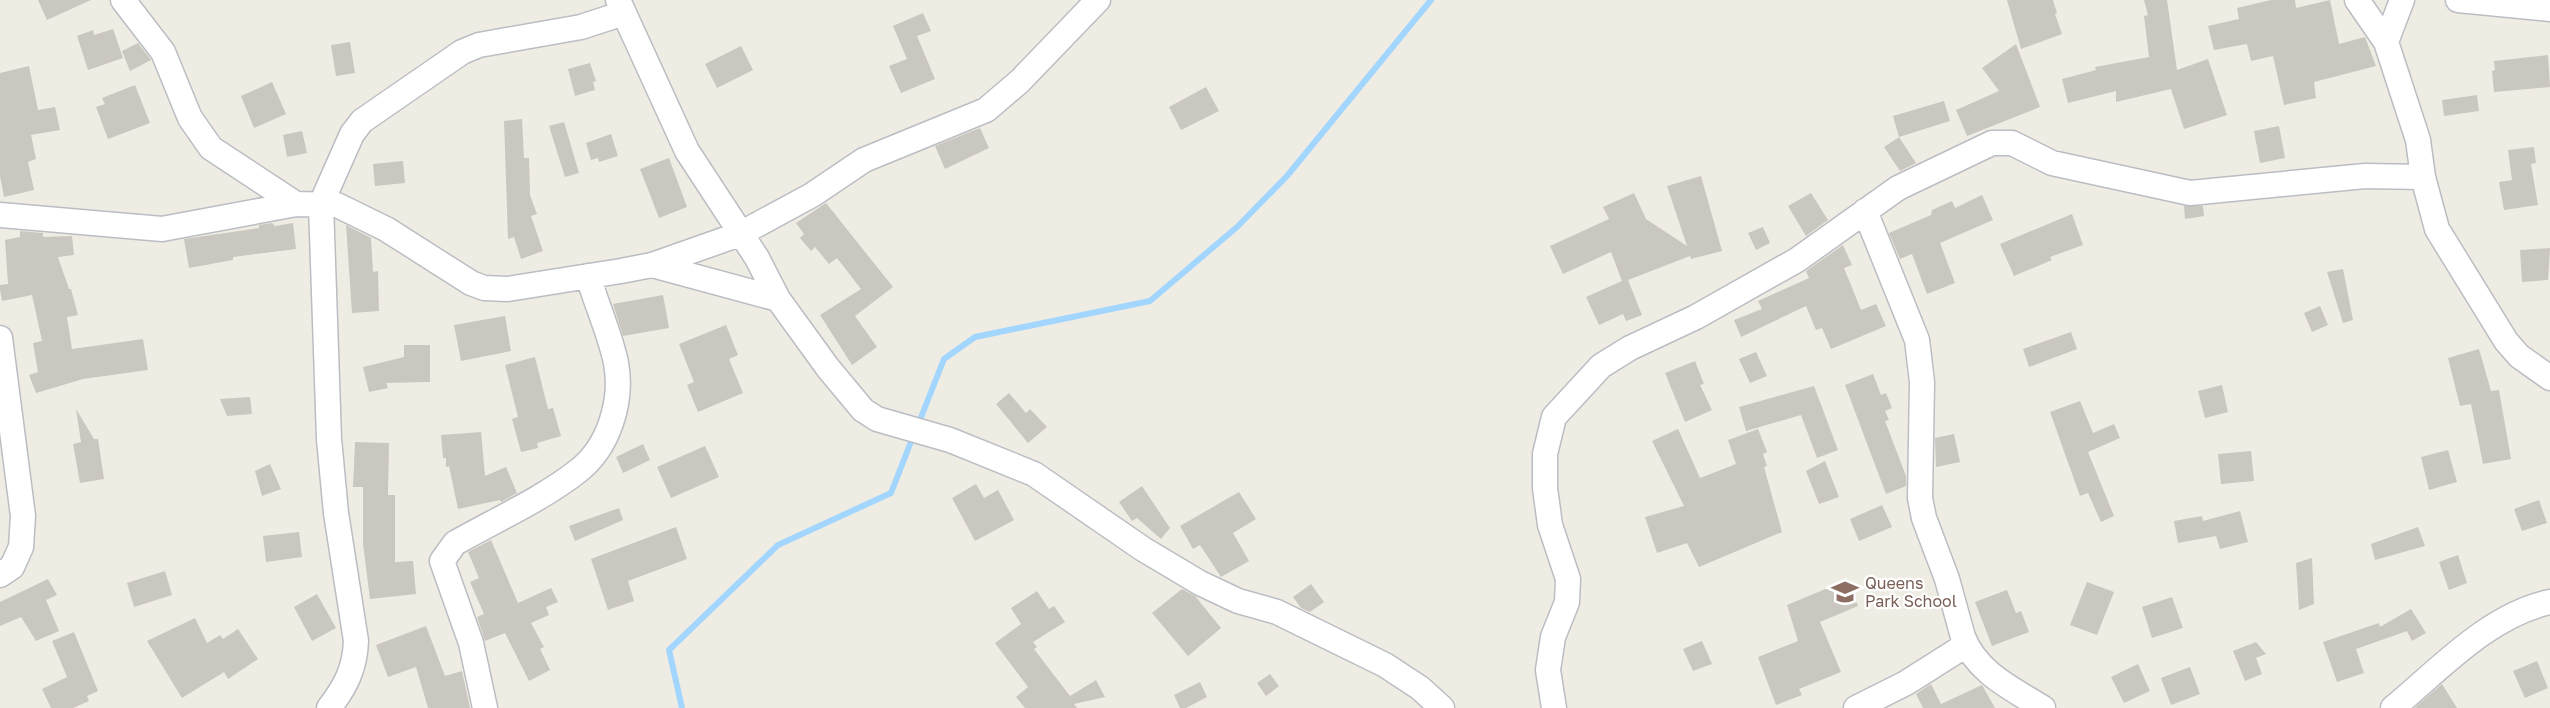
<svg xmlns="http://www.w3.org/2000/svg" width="2550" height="708" font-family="'Golos Text',sans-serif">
<rect width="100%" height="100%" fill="#efede3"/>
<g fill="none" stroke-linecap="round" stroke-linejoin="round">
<path stroke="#a3d6ff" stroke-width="6" d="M918 425 944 359 975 337 1150 301 1237 227 1287 176 1431 0
M682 708 669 650 778 545 891 493 914 434"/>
</g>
<path fill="#cac6c0" d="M38 0H91L47 20Z
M2007 0H2053L2057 13 2055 14 2062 34 2021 49Z
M2144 0H2167L2177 70 2208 59 2227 115 2184 129 2171 89 2116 102V91L2068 103 2062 79 2096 70 2095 67 2149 57 2144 16 2148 15Z
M2271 0H2295L2296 8 2330 0 2339 44 2365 37 2376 66 2314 82 2316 98 2284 105 2273 56 2251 61 2247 44 2214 50 2208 26 2239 19 2237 8Z
M923 13 931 31 917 36 935 79 901 93 889 66 907 59 893 26Z
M113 29 123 58 88 70 77 36 93 30 94 35Z
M350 42 355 73 336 76 331 45Z
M138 43 151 60 130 71 122 51Z
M2016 44 2040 107 1967 136 1956 110 1999 91 1982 68Z
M741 46 753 70 717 88 705 64Z
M2548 55 2550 87 2494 92 2492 71 2495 70 2494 61Z
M590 63 596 81 593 82 595 90 575 96 568 69Z
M29 66 38 110 55 107 60 130 31 135 36 159 28 162 34 190 4 197 0 176V73Z
M272 82 286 114 254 128 241 96Z
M135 85 150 123 108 139 96 107 105 104 102 98Z
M1206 87 1219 111 1181 130 1169 107Z
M2477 95 2479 111 2444 116 2442 100Z
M1944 101 1950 121 1899 137 1893 116Z
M522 119 524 158H529L530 195 537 214 531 216 543 251 521 259 514 237 508 239 504 121Z
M564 122 579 173 565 177 549 126Z
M2279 126 2285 158 2260 163 2254 131Z
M980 128 989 148 945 169 935 146Z
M302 131 307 153 287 157 283 135Z
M611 134 618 156 599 162 598 158 591 160 586 143Z
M1899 137 1916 163 1900 171 1884 147Z
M2534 147 2536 163 2531 164 2538 205 2504 210 2499 182 2512 180 2508 150Z
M669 158 687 207 659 218 640 169Z
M403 161 405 183 375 186 373 164Z
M1701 176 1722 251 1691 259 1690 256 1628 280 1642 315 1626 321 1623 314 1599 325 1586 297 1622 281 1611 252 1563 274 1550 246 1609 219 1603 207 1634 193 1646 219 1687 246 1667 186Z
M1811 193 1828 220 1806 236 1788 206Z
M1982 195 1993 220 1940 243 1955 283 1927 294 1912 254 1900 259 1889 233 1931 215 1932 210 1952 201 1955 208Z
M826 203 893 287 855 316 877 347 852 365 820 315 861 289 837 258 829 264 815 247 811 251 800 238 804 234 796 223Z
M2184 206H2203L2204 216 2185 219Z
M2072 214 2083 245 2050 257 2052 260 2014 276 2000 244Z
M272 223 275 226 293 223 296 249 233 257V260L189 268 184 239 259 228V225Z
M346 225 371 238 373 272 378 271 379 311 352 313Z
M1763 227 1770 243 1756 250 1748 233Z
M20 231 43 233V237L72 236 74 255 58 257 69 289H71L78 315 67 317 72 349 143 339 148 370 83 379 36 393 29 375 38 372 33 343 42 341 32 295 2 301 0 290V285L8 284 5 240 20 237Z
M1843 245 1852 265 1844 268 1861 310 1876 304 1886 326 1831 349 1822 328 1816 330 1806 306 1741 337 1734 320 1762 309 1758 301 1809 278 1806 271Z
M2550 248 2548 280 2522 282 2520 250Z
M2343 269 2353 320 2343 323 2327 272Z
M663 295 669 328 623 336 613 304Z
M2320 306 2328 325 2312 332 2304 313Z
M505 316 511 351 461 361 454 325Z
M726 325 738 355 729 359 743 393 698 412 687 385 694 382 679 344Z
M2071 332 2077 349 2029 367 2023 349Z
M404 345H430V382L386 383 388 388 369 392 363 367 404 357Z
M2479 349 2491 391 2499 390 2511 459 2483 464 2471 404 2460 406 2448 358Z
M1756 352 1767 376 1750 383 1739 359Z
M535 357 548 409 553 408 561 436 537 443 538 448 521 452 512 419 518 417 505 365Z
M1695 361 1704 384 1700 385 1712 410 1685 422 1665 373Z
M1873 374 1881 395 1886 393 1892 408 1885 411 1889 420 1885 421 1906 476V486L1886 494 1845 385Z
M2222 385 2228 412 2205 418 2198 391Z
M1814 386 1838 450 1817 458 1801 415 1746 431 1739 407Z
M1009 393 1026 413 1030 409 1047 427 1028 443 996 404Z
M250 397 252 414 227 416 220 399Z
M2080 401 2093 433 2114 424 2120 438 2088 452 2114 516 2101 522 2088 493 2080 496 2050 412Z
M76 409 94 439H98L104 479 80 483 73 444 81 442Z
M1678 429 1700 478 1736 464 1728 440 1758 429 1767 452 1763 454 1767 466 1764 467 1782 532 1699 567 1687 543 1657 553 1645 517 1684 506 1652 441Z
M481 432 485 476 506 467 517 493 501 502 500 500 458 509 449 466 446 467V458H443L441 435Z
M1954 434 1960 462 1936 467 1935 438Z
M355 442 389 443 388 495H395V562L413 561 416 594 370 599 363 544V487H353Z
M643 444 650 460 623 473 616 457Z
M705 446 719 477 671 498 657 467Z
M2448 450 2457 482 2429 490 2421 457Z
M2251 451 2254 481 2221 484 2218 454Z
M1825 461 1839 497 1819 504 1806 471Z
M270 464 281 489 262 496 255 471Z
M976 484 984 498 998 490 1014 520 975 541 952 498Z
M1142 486 1170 528 1161 539 1137 518 1132 521 1119 502Z
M1239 492 1256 519 1233 533 1249 561 1221 577 1200 545 1193 549 1180 526Z
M2539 500 2547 523 2522 531 2514 509Z
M1882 505 1892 527 1859 541 1850 519Z
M619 508 623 520 575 541 569 526Z
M2240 511 2248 542 2220 549 2216 536 2178 543 2174 521 2202 516 2203 521Z
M676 527 687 559 628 581 634 601 608 610 591 559Z
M2418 527 2425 546 2375 560 2371 544Z
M299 532 302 557 266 562 263 536Z
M491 540 518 603 551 588 558 602 546 607 549 615 531 623 544 647 540 649 550 670 529 681 505 633 485 641 477 617 484 614 470 582 479 578 468 552Z
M2458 555 2467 583 2449 590 2439 562Z
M2312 558 2314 604 2299 610 2296 563Z
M165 571 172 595 134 607 127 583Z
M48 579 57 595 46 600 59 631 36 641 21 617 0 626V602Z
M1847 580 1858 606 1820 622 1841 672 1799 689 1802 695 1776 705 1758 657 1798 641 1787 605Z
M2087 582 2114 592 2097 635 2070 625Z
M1311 584 1324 602 1310 612 1301 608 1293 597Z
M1182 589 1195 596 1221 628 1188 656 1152 613Z
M2007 590 2016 613 2021 611 2029 632 1992 646 1975 602Z
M1037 591 1049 609 1054 606 1065 622 1033 642 1037 647 1034 649 1070 696 1096 680 1105 697 1074 704 1077 708H1025L1016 697 1028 687 995 643 1021 624 1011 608Z
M317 594 336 628 312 641 294 607Z
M2172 597 2183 628 2152 638 2142 607Z
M2411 609 2426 633 2412 641 2407 631 2356 649 2364 673 2337 682 2323 642 2379 623 2380 627Z
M195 618 207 643 220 635 223 639 238 629 258 659 228 679 224 672 182 698 147 641Z
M426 626 445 676 462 671 470 708H428L416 667 388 677 376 645Z
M74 632 98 691 87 696 89 701 73 708H51L42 689 67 677 52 641Z
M1702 641 1712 664 1693 671 1683 649Z
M2256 642 2266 654 2256 658 2262 674 2245 681 2233 651Z
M2537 661 2548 688 2525 698 2513 671Z
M2138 664 2150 691 2124 703 2111 677Z
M2190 667 2200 694 2171 705 2161 678Z
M1270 674 1279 686 1266 696 1257 683Z
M1200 682 1207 697 1186 708H1180L1174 695Z
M1931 684 1941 704 1982 685 1995 708H1923L1916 694Z
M2442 684 2457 708H2415L2420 703Z"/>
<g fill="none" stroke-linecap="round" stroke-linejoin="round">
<defs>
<path id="street" d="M123 0 163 52 190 118 211 148 296 204
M618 0 687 151 757 258 778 299
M2357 0 2386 42 2418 140 2423 177 2437 229 2506 341 2519 356 2550 378
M2458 0 2550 9
M2386 42 2402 0
M1865 211 1917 340 1922 382 1920 498 1924 518 1947 579 1963 637C1977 673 2013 689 2043 708
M0 215 162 229 296 204 337 205 386 229 471 283 484 288 508 289 621 271 652 265 740 234 812 195 864 160 986 110 1020 81 1098 0
M652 265 778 299 828 368 863 410 877 419 950 440 1034 474 1143 549 1200 583 1238 601 1277 612 1385 665 1420 688 1442 708
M0 338 23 516 21 547 12 567 0 575
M329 708C346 686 355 668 356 641L336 513 329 439 321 204 352 134 362 121 462 52 479 45 581 27 624 13
M485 708 471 643 442 561 455 543C494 521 544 498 578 471 609 447 623 401 616 363 611 337 596 303 588 276
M1554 708 1548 670 1553 637 1567 602 1568 579 1550 525 1545 488V454L1554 417 1601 366 1630 348 1696 317 1797 260 1898 188 1992 143H2012L2052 163 2190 193 2365 176 2423 177
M1856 708 1906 683 1966 645
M2393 708C2440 669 2489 615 2550 602"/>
</defs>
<use href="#street" stroke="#bbbdc3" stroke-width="27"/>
<use href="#street" stroke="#fff" stroke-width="24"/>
</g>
<defs>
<symbol id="school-bare" viewBox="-9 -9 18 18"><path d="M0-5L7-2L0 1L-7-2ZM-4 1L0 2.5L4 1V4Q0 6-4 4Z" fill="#8d6e63" stroke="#fff" stroke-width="2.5" paint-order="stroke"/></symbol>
</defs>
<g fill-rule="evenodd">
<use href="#school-bare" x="1826" y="573" width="38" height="38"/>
</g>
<g text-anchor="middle" stroke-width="4.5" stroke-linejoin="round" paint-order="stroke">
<g font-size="16" fill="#785e54" stroke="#fff" text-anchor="start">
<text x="1865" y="589">Queens<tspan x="1865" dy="18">Park School</tspan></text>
</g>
</g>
</svg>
